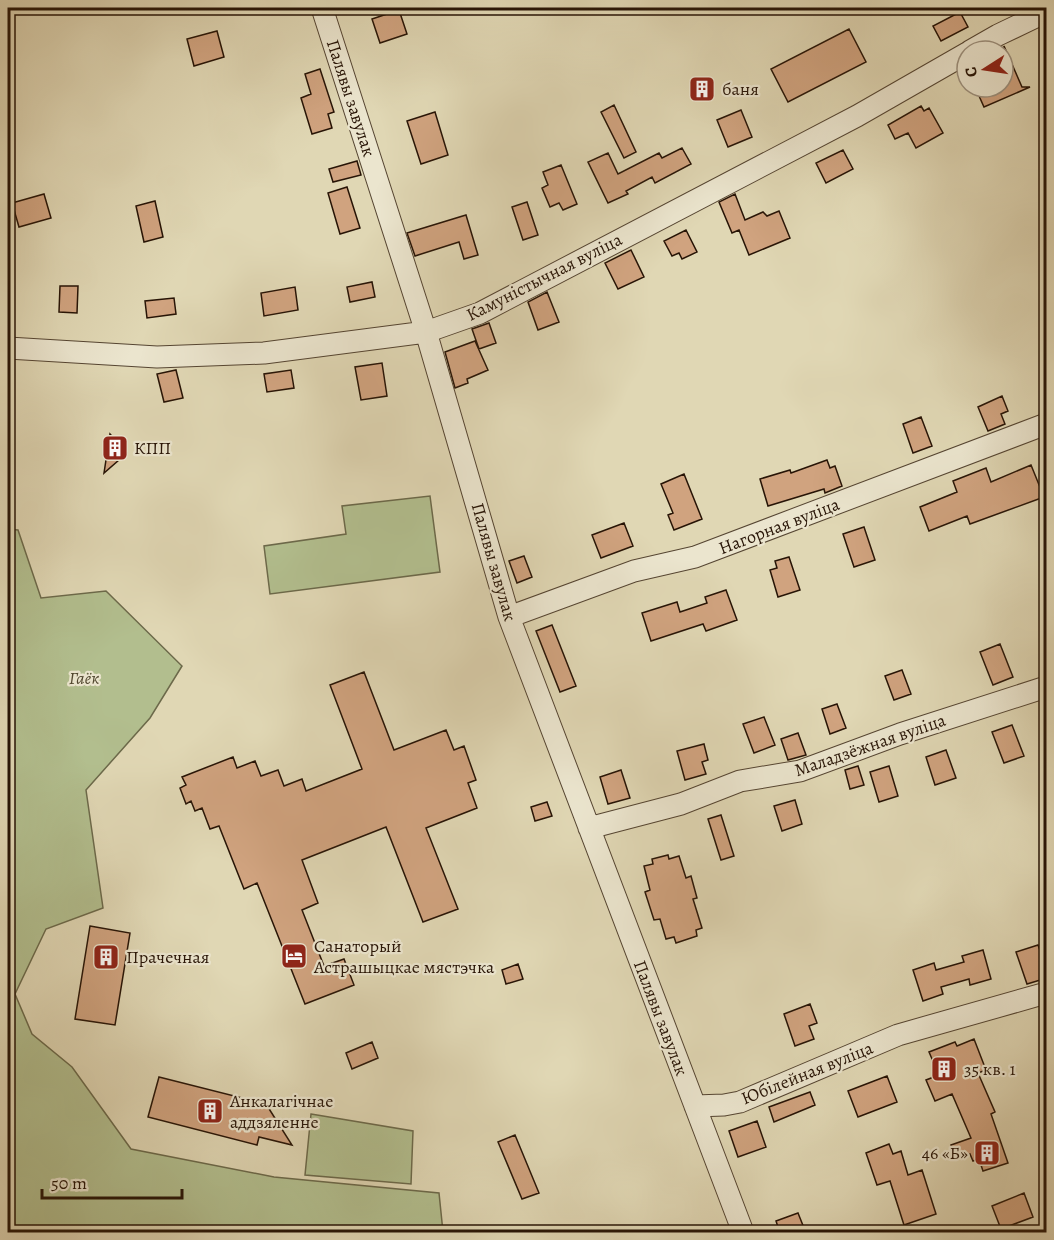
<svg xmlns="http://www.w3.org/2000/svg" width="1054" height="1240" font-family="Alegreya,serif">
<rect width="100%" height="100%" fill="#e0d7b4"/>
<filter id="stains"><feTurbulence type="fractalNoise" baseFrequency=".00333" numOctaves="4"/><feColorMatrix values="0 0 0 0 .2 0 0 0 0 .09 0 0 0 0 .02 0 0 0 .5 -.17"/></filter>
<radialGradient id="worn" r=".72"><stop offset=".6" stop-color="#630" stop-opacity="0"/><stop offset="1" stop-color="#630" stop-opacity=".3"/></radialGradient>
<path fill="#b2be8e" stroke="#6c694a" stroke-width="1.5" d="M430 496 440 572 270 594 264 546 346 534 342 506Z
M8 529 18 530 41 598 106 591 182 666 150 718 86 790 103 908 46 929 15 994 32 1034 72 1067 131 1149 274 1177 439 1193 443 1232H8Z
M311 1114 413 1131 411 1184 305 1175Z"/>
<path fill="#d0a37f" stroke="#271406" stroke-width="1.5" d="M399 10 407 34 380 43 372 19Z
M960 12 968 27 941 41 933 26Z
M849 29 866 62 788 102 771 69Z
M217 31 224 57 194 66 187 39Z
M1004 46 1022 87H1030L984 107 975 87H1003Z
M320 69 334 112 328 114 332 128 312 134 301 98 311 94 305 74Z
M614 105 636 152 624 158 601 112Z
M921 106 924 111 929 108 943 133 916 148 908 133 895 139 888 125Z
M741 110 752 137 728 147 717 120Z
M435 112 448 155 421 164 407 121Z
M682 148 691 164 655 183 652 177 626 191 628 194 608 203 588 162 608 153 618 174 659 153 662 158Z
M843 150 853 169 826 183 816 163Z
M357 161 361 175 333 182 329 169Z
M561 165 577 204 563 210 559 203 550 207 542 188 548 185 543 172Z
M347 187 360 228 340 234 328 193Z
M44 194 51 218 19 227 12 203Z
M735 194 745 220 763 212 767 216 779 211 790 238 749 255 739 230 732 233 719 202Z
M155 201 163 237 144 242 136 206Z
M527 202 538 235 523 240 512 207Z
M466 215 478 255 464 259 459 242 415 256 407 233Z
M686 230 697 252 682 259 679 253 672 256 664 241Z
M631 250 644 277 618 289 605 263Z
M372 282 375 297 350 302 347 287Z
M60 286H78L77 313 59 312Z
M295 287 298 310 264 316 261 293Z
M547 292 559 322 538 330 528 302Z
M174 298 176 314 147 318 145 301Z
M489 323 496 343 479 349 472 329Z
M475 341 488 370 467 379 468 383 455 388 445 352Z
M382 363 387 396 361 400 355 367Z
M176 370 183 398 164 402 157 374Z
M291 370 294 388 267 392 264 374Z
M1002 396 1008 411 1001 414 1005 424 988 431 978 407Z
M921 417 932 446 913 453 903 424Z
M110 434 127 453 104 473Z
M827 460 830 468 835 466 842 486 825 493 824 489 768 506 760 479 790 470 791 473Z
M1031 465 1044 497 970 524 967 516 929 531 920 507 957 492 953 481 986 468 991 482Z
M684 474 702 519 674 530 668 515 673 513 661 484Z
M624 523 633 546 601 558 592 535Z
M864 527 875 560 854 567 843 534Z
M524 556 532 577 517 583 509 561Z
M789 557 800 590 778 597 770 570 777 568 775 561Z
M726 590 737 620 706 631 703 624 651 641 642 613 677 602 680 612 707 603 705 597Z
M552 625 576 686 560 692 536 631Z
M1000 644 1013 677 993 685 980 652Z
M902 670 911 694 894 700 885 676Z
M364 672 394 750 446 730 454 750 464 746 476 780 468 783 477 808 426 828 458 909 423 922 386 827 302 860 318 903 302 910 324 966 344 959 354 985 305 1004 257 883 244 889 219 826 210 829 202 808 195 811 191 801 186 804 180 788 186 785 182 777 233 757 237 768 255 761 261 776 278 770 284 786 302 779 306 791 362 769 330 685Z
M837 704 846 728 830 734 822 709Z
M764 717 775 745 754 753 743 724Z
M1012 725 1024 756 1004 763 992 732Z
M798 733 806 755 788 760 781 739Z
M704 744 708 760 702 762 706 774 685 780 677 751Z
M946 750 956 778 935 785 926 757Z
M858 766 864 785 850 789 845 770Z
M889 766 898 796 879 802 870 772Z
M621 770 630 798 608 804 600 777Z
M795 800 802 824 782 831 774 806Z
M547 802 552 816 535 821 531 807Z
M721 815 734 856 721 860 708 819Z
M668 855 669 859 679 856 686 878 691 876 697 898 693 899 702 928 696 930 697 936 676 943 674 937 666 939 660 919 654 920 645 892 650 890 644 866 653 864 652 859Z
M90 926 130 933 115 1025 75 1019Z
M1038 945 1047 970V978L1027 984 1016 952Z
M983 950 991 979 970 985 969 979 941 987 943 994 923 1001 913 970 934 963 936 970 964 962 962 956Z
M518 964 523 979 506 984 502 970Z
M810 1004 817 1023 809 1026 814 1039 795 1046 784 1014Z
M974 1039 986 1070 978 1073 995 1112 991 1114 1008 1163 983 1171 979 1159 973 1161 970 1154 956 1159 951 1145 971 1138 952 1094 935 1101 926 1080 939 1075 929 1052 955 1042 957 1046Z
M372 1042 378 1058 352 1069 346 1053Z
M887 1076 897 1102 858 1117 848 1091Z
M159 1077 266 1104 292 1145 259 1137 257 1145 148 1117Z
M810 1092 815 1105 774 1122 769 1107Z
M757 1121 766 1147 738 1157 729 1131Z
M515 1135 539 1193 522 1199 498 1142Z
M889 1144 893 1154 901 1151 908 1175 922 1170 936 1214 904 1225 890 1181 877 1185 866 1153Z
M1024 1193 1033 1217 1001 1229 992 1206Z
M798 1213 806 1233H780L776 1221Z"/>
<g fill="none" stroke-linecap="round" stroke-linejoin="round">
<defs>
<path id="minor" d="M322 8 426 332 509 617 743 1232
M970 51 998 35 1046 12
M8 348 157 357 264 353 426 332 480 313 857 116 967 53
M509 617 634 571 695 557 1046 424
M589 828 681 804 740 781 800 771 900 734 1046 687
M695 1106 724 1105 740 1102 898 1035 1046 993"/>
</defs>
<use href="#minor" stroke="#554532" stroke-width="23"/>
<use href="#minor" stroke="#ebe5ce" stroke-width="21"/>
</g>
<defs>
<symbol id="building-square" viewBox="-11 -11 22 22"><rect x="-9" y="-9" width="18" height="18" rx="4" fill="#8f2418" stroke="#ebe5ce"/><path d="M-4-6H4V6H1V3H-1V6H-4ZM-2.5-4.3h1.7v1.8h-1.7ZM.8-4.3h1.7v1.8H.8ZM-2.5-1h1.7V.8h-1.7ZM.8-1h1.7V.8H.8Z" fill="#fff"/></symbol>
<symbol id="hotel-square" viewBox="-11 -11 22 22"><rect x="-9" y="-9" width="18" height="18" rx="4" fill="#8f2418" stroke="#ebe5ce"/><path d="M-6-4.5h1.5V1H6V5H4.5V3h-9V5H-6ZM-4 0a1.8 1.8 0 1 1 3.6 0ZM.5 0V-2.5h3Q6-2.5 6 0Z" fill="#fff"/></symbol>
</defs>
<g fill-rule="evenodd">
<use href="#building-square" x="687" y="74" width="30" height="30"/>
<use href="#building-square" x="100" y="433" width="30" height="30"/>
<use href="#hotel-square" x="279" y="941" width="30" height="30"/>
<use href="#building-square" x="91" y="942" width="30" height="30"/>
<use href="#building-square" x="929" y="1054" width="30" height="30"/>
<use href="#building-square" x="195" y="1096" width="30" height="30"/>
<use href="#building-square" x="972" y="1138" width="30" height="30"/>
</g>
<g text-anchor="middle" stroke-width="4.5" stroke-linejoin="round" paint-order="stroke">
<g font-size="18" fill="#271406" stroke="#ebe5ce" text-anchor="start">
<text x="722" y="95">баня</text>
<text x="134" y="454">КПП</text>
<text x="314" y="952">Санаторый<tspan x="314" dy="21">Астрашыцкае мястэчка</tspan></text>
<text x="126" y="963">Прачечная</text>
<text x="964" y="1075">35 кв. 1</text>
<text x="230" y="1107">Анкалагічнае<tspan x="230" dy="21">аддзяленне</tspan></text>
<text x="968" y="1159" text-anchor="end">46 «Б»</text>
</g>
<g font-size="18" fill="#271406" stroke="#ebe5ce">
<text transform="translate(351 98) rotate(72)" y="6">Палявы завулак</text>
<text transform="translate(544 277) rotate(-27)" y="6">Камуністычная вуліца</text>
<text transform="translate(779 526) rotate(-21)" y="6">Нагорная вуліца</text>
<text transform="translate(494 562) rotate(74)" y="6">Палявы завулак</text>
<text transform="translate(870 745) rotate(-19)" y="6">Маладзёжная вуліца</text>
<text transform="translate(661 1018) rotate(69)" y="6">Палявы завулак</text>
<text transform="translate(807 1073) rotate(-22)" y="6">Юбілейная вуліца</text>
</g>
<g font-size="18" font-style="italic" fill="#51472f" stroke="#ebe5ce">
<text x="84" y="684">Гаёк</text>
</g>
</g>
<rect width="1054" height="1240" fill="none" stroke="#e0d7b4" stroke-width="30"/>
<rect x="9" y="9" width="1036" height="1222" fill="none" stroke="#271406" stroke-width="3"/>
<rect x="15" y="15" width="1024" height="1210" fill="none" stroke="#271406" stroke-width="1.5"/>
<g transform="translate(985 69) rotate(258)"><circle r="28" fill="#ebe5ce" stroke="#9d917e" stroke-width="1.5"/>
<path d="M0-4.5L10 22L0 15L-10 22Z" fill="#8f2418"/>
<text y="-9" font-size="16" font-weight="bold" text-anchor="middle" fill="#271406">С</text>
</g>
<path d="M42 1189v9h140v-9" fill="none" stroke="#271406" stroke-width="3"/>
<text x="51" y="1189" font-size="18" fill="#271406" stroke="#ebe5ce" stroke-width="4.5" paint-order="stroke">50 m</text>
<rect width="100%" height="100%" filter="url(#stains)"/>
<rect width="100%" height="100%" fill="url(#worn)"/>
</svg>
